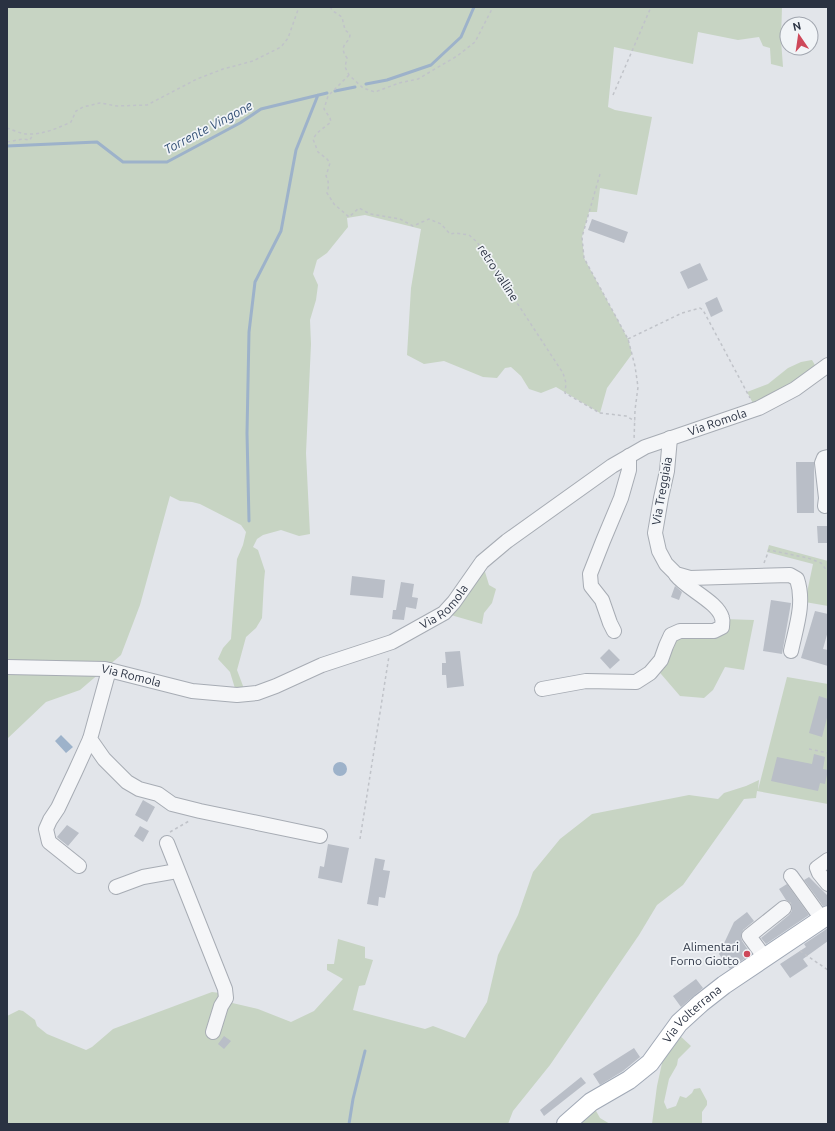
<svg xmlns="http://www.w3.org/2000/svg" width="835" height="1131" font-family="Ubuntu,sans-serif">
<rect width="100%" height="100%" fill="#e2e5ea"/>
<path fill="#c7d4c3" d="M7 7H782L781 40 783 67 771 64 770 48 763 46 759 37 738 40 698 32 693 64 614 47 608 107 615 110 652 117 637 195 600 188 597 212H589L582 237 584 258 628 339 632 354 607 388 600 413 556 387 541 393 529 389 521 376 511 367 505 368 497 378 483 377 444 361 424 364 407 355 411 288 421 229 365 215 347 218 348 227 327 253 317 260 313 274 318 285 316 300 310 320 311 344 306 453 310 534 299 536 281 530 263 535 257 539 253 547 258 550 265 571 264 581 262 618 256 628 246 637 237 670 246 694 237 695 230 672 218 659 223 648 231 639 237 559 243 545 246 532 241 525 200 504 192 502 180 501 170 496 140 605 121 655 80 690 46 702 7 739Z
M812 360 819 372 756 409 747 392 768 384 788 368 801 362Z
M769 545 828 561V606L805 602 813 564 767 552Z
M482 562 489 585 496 589 492 603 484 613 482 624 444 613Z
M723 619 754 620 744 670 725 667 713 690 704 698 680 696 655 667 672 632 716 628Z
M787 677 828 684V804L757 791 756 798 744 799 683 885 657 905 639 935 550 1065 513 1111 508 1124H7V1016L19 1010 23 1011 35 1020 37 1026 47 1034 86 1050 92 1047 113 1029 212 992 220 993 228 1002 258 1009 291 1022 314 1011 343 979 327 970V964H334L338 939 365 947V958L373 960 365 985 359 986 353 1010 425 1029 433 1026 465 1038 487 1002 498 955 518 915 533 872 560 839 592 814 689 795 718 799 724 793 746 786 759 780 758 790Z
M678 1034 691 1046 678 1059 677 1065 669 1079 664 1102 667 1109 676 1106 680 1096 686 1098 692 1093 694 1089 700 1088 707 1101V1105L702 1112V1124H652L657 1086 664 1054Z
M591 1102 600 1118 610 1124H566Z"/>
<path fill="#9db2ca" d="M61 735 73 747 66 753 55 741Z
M333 769a7 7 0 1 1 14 0a7 7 0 1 1-14 0Z"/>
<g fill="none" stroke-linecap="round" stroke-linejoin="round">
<path stroke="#9db2ca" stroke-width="3" d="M366 84 387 80 431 65 461 37 474 7
M335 91 355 87
M7 146 97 142 123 162H167L240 123 261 109 327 93
M249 521 247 433 249 332 255 282 281 231 296 150 318 95
M349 1124 353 1099 365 1051"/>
</g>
<path fill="#b9bec7" d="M592 219 628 232 624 243 588 230Z
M700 263 708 280 688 289 680 272Z
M717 297 723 311 711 317 705 303Z
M796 462H814V513H797Z
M817 526H828V543H818Z
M352 576 385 580 383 598 350 595Z
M401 582 414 584 412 597 418 598 416 609 406 607 404 620 392 619 393 610H396Z
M675 586 682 592 679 600 671 597Z
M771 600 791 603 782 654 763 651Z
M815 611 828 614V631L823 649 828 650V666L801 658Z
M609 649 620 660 610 669 600 658Z
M460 651 464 686 447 688 446 675H442V663H446L445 652Z
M819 696 828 699V714L822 737 809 733Z
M814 754 825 757 823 769 828 770 825 784 820 783 818 791 771 781 777 757 812 764Z
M143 800 155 807 147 822 135 815Z
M67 825 79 833 68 846 57 837Z
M140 826 149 831 143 842 134 836Z
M328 844 349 848 342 883 318 878 320 866 324 867Z
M375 858 385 860 383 870 390 871 385 898 379 897 378 906 367 904Z
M809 877 828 896V905L823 906 804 880Z
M787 884 809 915 766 944 761 938 789 915 792 911 791 903 786 900 779 889Z
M747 912 754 921 743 930 741 937 742 941 751 954 730 969 719 954 734 922Z
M828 928V941L803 959 808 966 790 978 780 964 806 947 804 944Z
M696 979 703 988 681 1007 673 996Z
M224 1036 231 1041 224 1049 218 1044Z
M634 1048 640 1057 623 1071 600 1085 593 1074Z
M581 1077 586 1083 544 1116 540 1110Z"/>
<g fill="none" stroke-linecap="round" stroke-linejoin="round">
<defs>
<g id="minor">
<path d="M670 438 667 471 661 498 655 533 659 551 666 564 676 574 690 578 790 575 797 579C805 603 796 627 791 651"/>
<path d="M825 506 826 498 822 463 824 458 828 457"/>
<path d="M614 631 610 623 602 600 591 586 590 574 603 541 621 498 629 470V456"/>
<path id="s1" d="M7 667 105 669 192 691 237 695 257 693 276 686 322 665 392 642 444 613 454 602 482 562 507 541 612 466 645 447 759 408 795 389 828 365"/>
<path d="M109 670 90 739 104 759 127 782 139 789 158 794 172 804 200 811 320 836"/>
<path d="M542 689 586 681 636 682 650 673 661 660 666 646 671 635 680 631H714L722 627C722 624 723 621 722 618 718 602 687 589 676 575"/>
<path d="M167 843 225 989 226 998 221 1006 213 1032"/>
<path d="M828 860 817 868 819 873 828 884"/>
<path d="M79 866 49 842 46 829 50 820 58 808 75 772 90 739"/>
<path d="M791 876 822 919"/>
<path d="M116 887 143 877 177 871"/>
<path d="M765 958 749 936 784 908"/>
</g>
<g id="major">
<path id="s2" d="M566 1124 591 1102 629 1080 650 1063 679 1023 701 1003 724 985 828 915"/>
</g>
</defs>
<use href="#minor" stroke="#a7acb4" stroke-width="16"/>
<use href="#major" stroke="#a1a9b6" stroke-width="20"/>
<path stroke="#c0c3c9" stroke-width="1.5" stroke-dasharray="3 3" stroke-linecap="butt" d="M330 7 333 11 342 17 345 30 350 34C350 44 337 44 347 58L345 67 349 75 363 88 375 92 399 83 418 79 457 56 475 42 493 7
M349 75 328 96 324 109 330 118 331 122 317 133 313 139 318 152 327 159 330 163 326 176C329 182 329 186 327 193L334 204 349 217 359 208 370 214 400 219 413 226 429 219 441 224 450 234 455 233 469 235 477 242 563 373 566 383 565 393 600 413 626 416 635 421
M613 95 651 7
M7 128C13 130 21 134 28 134 42 135 58 128 71 122L76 111 83 107 100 103 117 106 147 105 197 79 223 69 253 61 281 47 288 38 299 7
M7 142 23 139 30 140 33 134
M600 174 582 237 584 258 628 339 635 366 638 387 635 410 634 441
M628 339 682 313 700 308 703 310 750 398
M764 563 769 550 808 558 821 563 828 572
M809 749 828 753
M170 832 189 821
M360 839 389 656
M800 951 828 970"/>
<use href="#minor" stroke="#f5f6f8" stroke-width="14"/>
<use href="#major" stroke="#fff" stroke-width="18"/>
</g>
<circle fill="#ce485a" stroke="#f1f4f7" stroke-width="1.5" cx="747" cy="954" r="4"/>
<g text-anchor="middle" stroke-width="3.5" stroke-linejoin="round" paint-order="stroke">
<g font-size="12" fill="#2a3242" stroke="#f1f4f7">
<text transform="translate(498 273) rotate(57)" y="4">retro valline</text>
<text dy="4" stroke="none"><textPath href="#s1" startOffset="797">Via Romola</textPath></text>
<text transform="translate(662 491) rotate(-80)" y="4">Via Treggiaia</text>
<text dy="4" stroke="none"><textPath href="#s1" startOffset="461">Via Romola</textPath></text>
<text dy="4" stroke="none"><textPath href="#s1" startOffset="125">Via Romola</textPath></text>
<text dy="4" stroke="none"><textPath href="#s2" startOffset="169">Via Volterrana</textPath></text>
</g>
<g font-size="12" fill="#2a3242" stroke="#f1f4f7" text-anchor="end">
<text x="739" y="951">Alimentari<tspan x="739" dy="14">Forno Giotto</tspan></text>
</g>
<g font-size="13" font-style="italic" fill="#345176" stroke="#f1f4f7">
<text transform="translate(208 127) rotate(-28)" y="5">Torrente Vingone</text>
</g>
</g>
<rect width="835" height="1131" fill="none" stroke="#2a3242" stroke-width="16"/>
<g transform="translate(799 36) rotate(347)"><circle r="19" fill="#f1f4f7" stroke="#a1a6af"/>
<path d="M0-3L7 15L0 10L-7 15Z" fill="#ce485a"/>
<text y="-6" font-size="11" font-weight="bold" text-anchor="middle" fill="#2a3242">N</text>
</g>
</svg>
